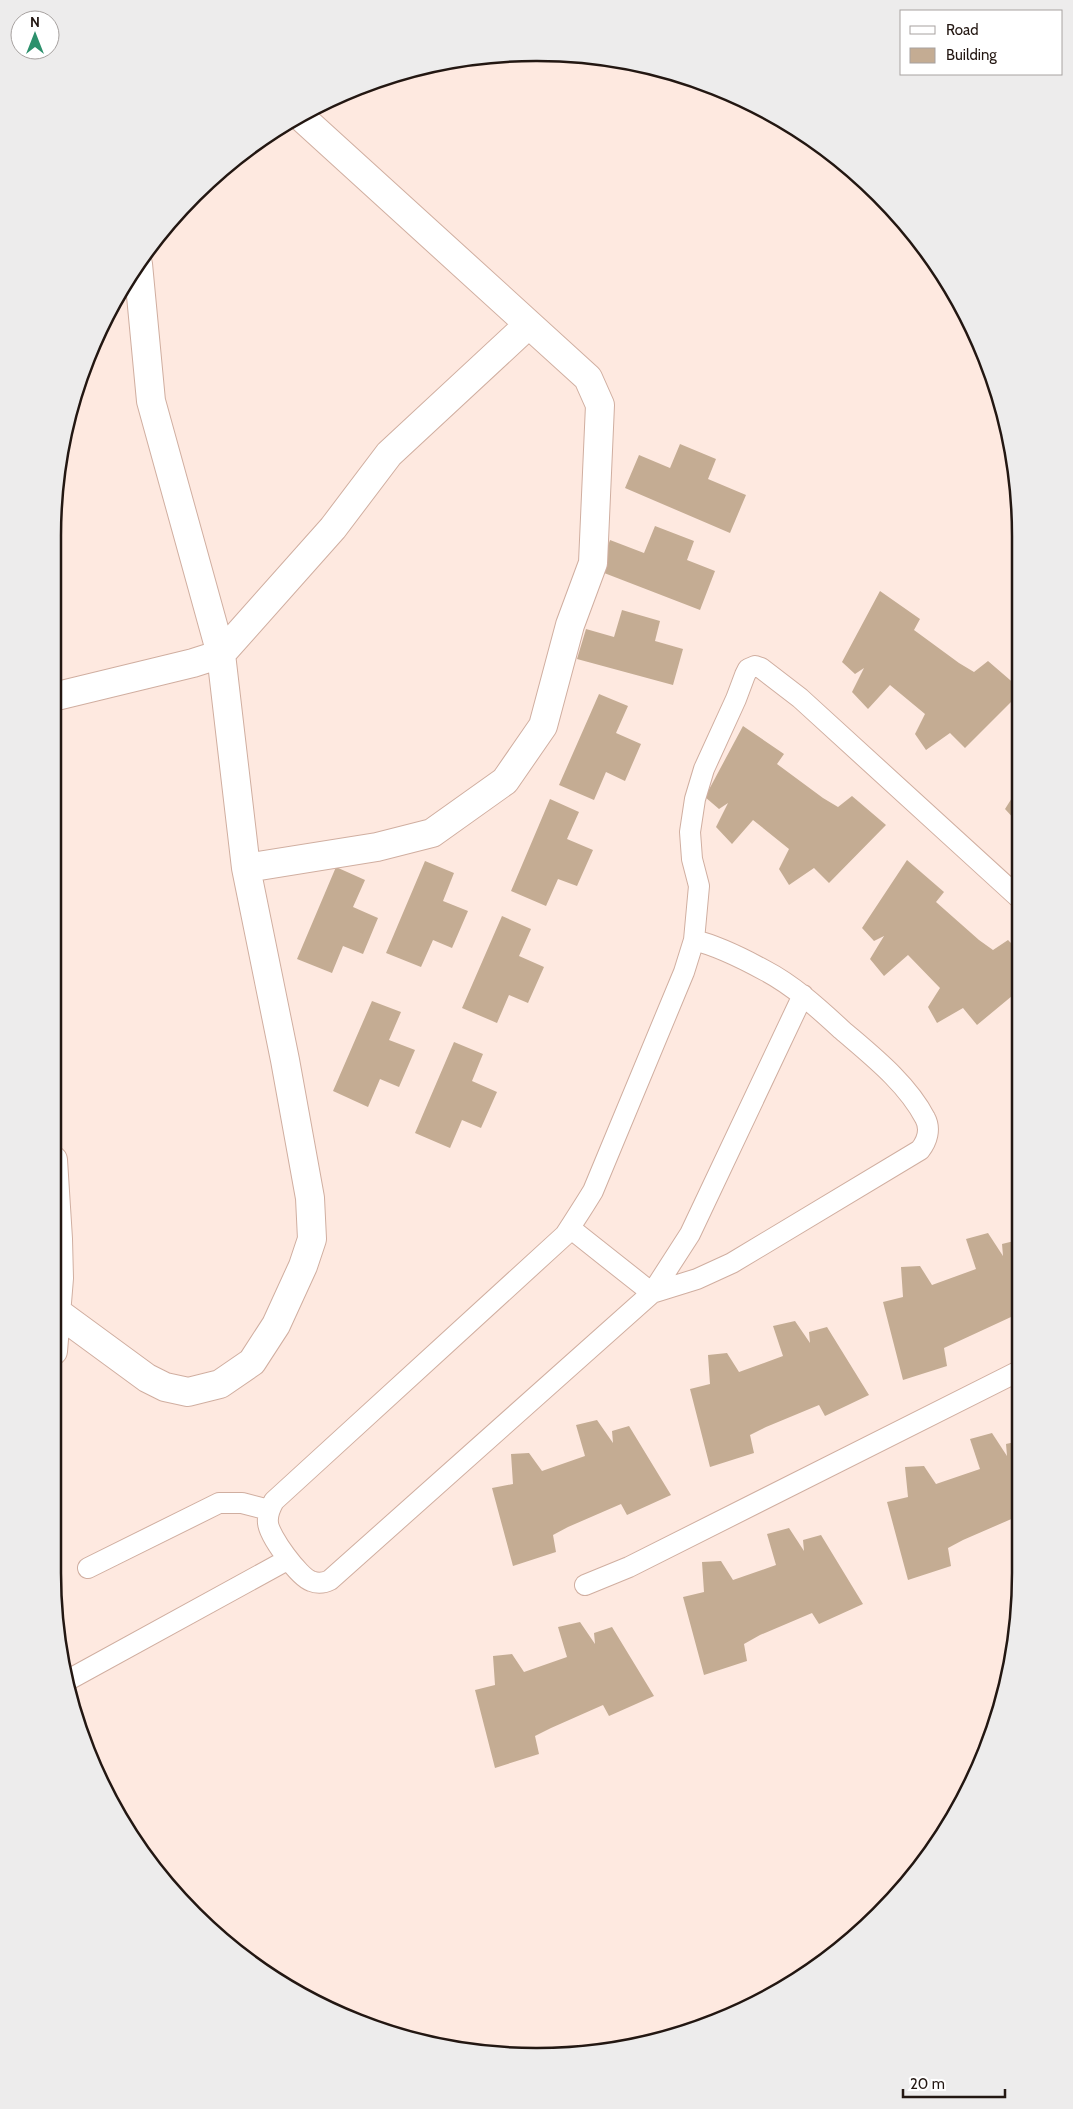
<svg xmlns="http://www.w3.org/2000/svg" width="1073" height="2109" font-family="Cabin,sans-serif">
<rect width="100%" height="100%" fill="#fee9e0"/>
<path fill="#c4ac93" d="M680 444 716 459 708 479 746 495 730 533 625 488 639 455 670 468Z
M655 526 694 541 687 560 715 571 700 610 599 571 610 540 644 553Z
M880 591 920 619 914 630 959 663 974 672 988 661 1017 686V696L965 748 950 733 926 750 915 734 925 714 890 685 868 709 852 692 864 668 855 674 842 662Z
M622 610 660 621 655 641 683 649 673 685 577 659 586 629 614 637Z
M599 694 628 706 616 733 641 744 625 781 606 772 594 800 559 785Z
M743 726 784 754 777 764 823 798 838 807 852 796 886 825 829 883 814 868 789 885 779 869 789 849 753 820 732 844 716 827 728 803 719 809 705 797Z
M1017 790V822L1005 809Z
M550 799 579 812 567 839 593 850 577 886 558 879 546 906 511 891Z
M1017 833V845L1013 840Z
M907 860 944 892 936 902 979 940 993 950 1008 940 1018 950V991L977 1025 963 1008 937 1023 928 1007 940 988 908 955 884 976 870 959 884 936 874 941 862 928Z
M425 861 454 873 443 901 468 911 452 948 433 940 421 967 386 953Z
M336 867 365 880 353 907 378 918 363 954 343 946 332 973 297 959Z
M502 916 531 929 519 956 544 967 528 1003 509 995 497 1023 462 1008Z
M372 1001 401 1012 389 1040 415 1050 399 1087 380 1079 368 1107 333 1091Z
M454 1042 483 1054 472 1081 497 1092 481 1128 462 1120 450 1148 415 1133Z
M1018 1081V1106H1016L1013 1084Z
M988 1233 1003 1256 1002 1244 1018 1240 1019 1331 1011 1317 944 1348 947 1366 903 1380 883 1302 903 1297 901 1267 920 1266 932 1285 976 1269 966 1239Z
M795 1321 810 1343 809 1332 827 1327 869 1395 825 1416 819 1405 766 1427 750 1435 754 1453 710 1467 690 1389 710 1384 708 1355 727 1353 739 1372 783 1356 773 1326Z
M597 1420 613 1443 612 1431 629 1426 671 1495 627 1515 621 1504 568 1527 553 1535 556 1552 513 1566 492 1488 513 1484 511 1454 529 1453 542 1471 585 1456 576 1425Z
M992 1433 1007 1456 1006 1444 1019 1441V1524L1016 1517 963 1540 948 1548 951 1566 908 1580 887 1502 908 1497 905 1467 924 1466 936 1484 980 1469 970 1439Z
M789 1528 804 1551 803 1540 821 1535 863 1604 819 1624 812 1613 760 1635 744 1644 747 1661 704 1675 683 1597 704 1592 702 1562 721 1561 733 1580 776 1565 767 1534Z
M580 1622 595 1644 594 1633 612 1627 654 1696 609 1716 603 1705 551 1728 535 1736 539 1754 495 1768 475 1690 495 1685 493 1656 512 1654 524 1672 567 1657 558 1627Z"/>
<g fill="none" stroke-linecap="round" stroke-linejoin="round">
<defs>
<path id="service" d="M694 940 699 886 692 859 690 832 695 799 704 769 736 699 745 675 748 669 755 666 761 668 800 698 1018 897
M570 1228 652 1293 697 1279 732 1263 920 1150C927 1141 931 1129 925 1118 907 1083 871 1055 842 1030 818 1008 793 985 764 970 742 958 718 946 694 940L684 972 593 1191C584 1206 574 1221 565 1235L274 1501C270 1508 267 1515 268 1523 269 1536 299 1577 311 1581 318 1584 324 1583 330 1580L652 1293 690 1234 803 995
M88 1568 219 1503H242L269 1510
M585 1585 629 1567 1019 1371
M70 1679 287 1560"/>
<path id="minor" d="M53 697 193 663 221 654 333 528 389 454 528 325
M246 868 377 847 432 833 505 781 543 726 570 625 593 563 600 405 588 378 299 115
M57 1312 147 1378 165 1387 188 1392 220 1384 252 1362 276 1325 303 1266 312 1239 310 1198 285 1060 246 868 221 654 151 401 138 264
M53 1351 59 1278 58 1239 53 1160"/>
</defs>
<use href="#service" stroke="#d0aea0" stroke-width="22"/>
<use href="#minor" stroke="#d0aea0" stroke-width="30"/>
<use href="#service" stroke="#fff" stroke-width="20"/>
<use href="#minor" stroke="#fff" stroke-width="28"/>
</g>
<path d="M0 0H1073V2109H0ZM536 61H537A475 475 0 0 1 1012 536V1573A475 475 0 0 1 537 2048H536A475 475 0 0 1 61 1573V536A475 475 0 0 1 536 61Z" fill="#edecec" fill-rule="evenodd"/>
<path fill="none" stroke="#231712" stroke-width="2.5" d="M536 61H537A475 475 0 0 1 1012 536V1573A475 475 0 0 1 537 2048H536A475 475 0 0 1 61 1573V536A475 475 0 0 1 536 61Z"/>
<rect x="900" y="10" width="162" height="65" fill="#ffffff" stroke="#a7a2a0"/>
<rect x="910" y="26" width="25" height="8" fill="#ffffff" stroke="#a7a2a0"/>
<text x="946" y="35" font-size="15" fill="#231712">Road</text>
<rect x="910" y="48" width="25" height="15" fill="#c4ac93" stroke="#a7a2a0"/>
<text x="946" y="60" font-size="15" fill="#231712">Building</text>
<g transform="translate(35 35)"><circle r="24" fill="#ffffff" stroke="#a7a2a0"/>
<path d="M0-4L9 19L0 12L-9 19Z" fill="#2c906c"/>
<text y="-8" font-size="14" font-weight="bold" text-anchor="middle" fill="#231712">N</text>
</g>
<path d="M903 2089v8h102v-8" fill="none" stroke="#231712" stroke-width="2.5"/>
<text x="910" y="2089" font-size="15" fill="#231712" stroke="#ffffff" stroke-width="4" paint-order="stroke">20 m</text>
</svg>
